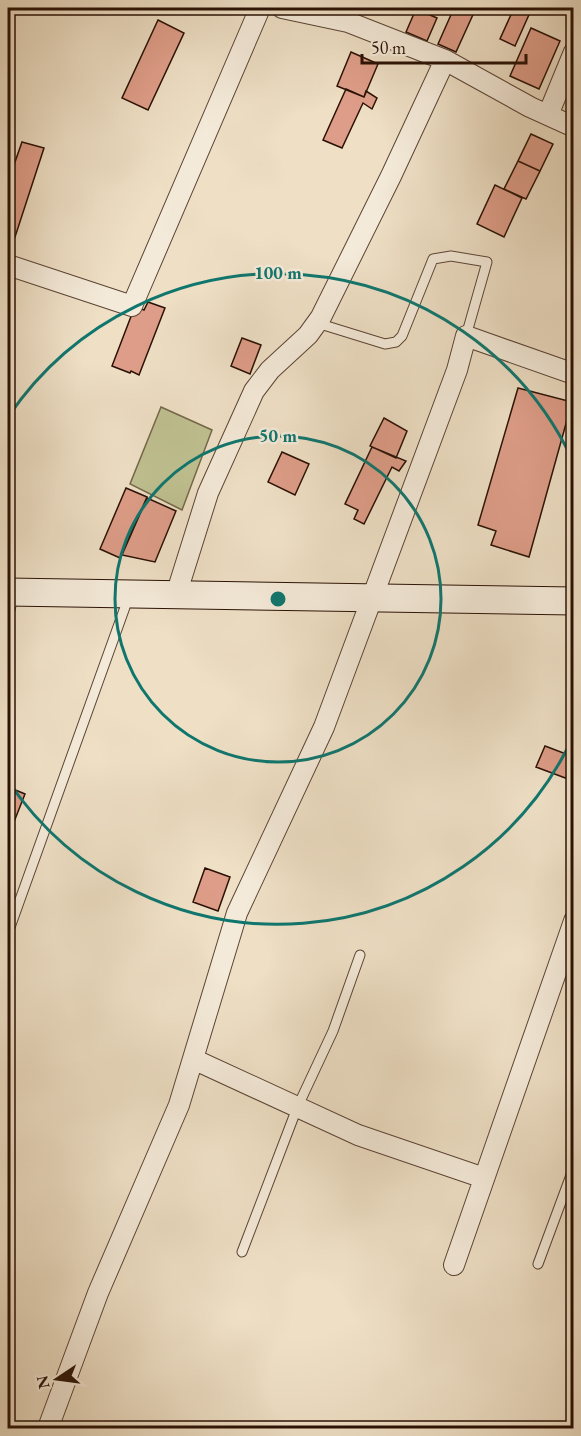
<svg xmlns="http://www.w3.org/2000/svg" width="581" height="1436" font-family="'EB Garamond',serif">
<rect width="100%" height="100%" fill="#eedfc5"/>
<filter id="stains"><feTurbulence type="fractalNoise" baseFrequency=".00333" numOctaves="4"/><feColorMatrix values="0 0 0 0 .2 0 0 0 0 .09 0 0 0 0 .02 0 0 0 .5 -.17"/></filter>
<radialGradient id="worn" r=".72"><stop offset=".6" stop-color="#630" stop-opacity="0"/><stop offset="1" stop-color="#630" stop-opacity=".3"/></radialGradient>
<path fill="#bfc090" stroke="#74684a" stroke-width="1.5" d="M161 407 212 430 182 510 130 484Z"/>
<path fill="#de9d88" stroke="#2a1105" stroke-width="1.5" d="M454 8H476L456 52 438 44Z
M514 8H532L515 46 500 39Z
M416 9 437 18 427 41 406 32Z
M158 20 184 33 148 110 122 98Z
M531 28 560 41 539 89 510 76Z
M351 52 378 64 364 97 337 86Z
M346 89 364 97 366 91 377 98 372 109 363 103 342 148 323 140Z
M531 134 553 144 540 171 518 161Z
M22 142 44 148 15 237 8 234V182Z
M518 161 540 171 526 199 504 189Z
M495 185 522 198 504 237 477 224Z
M148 302 165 308 139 375 131 371 130 373 112 366 135 306 144 310Z
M242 338 261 345 250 374 231 366Z
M518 388 572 402 529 557 491 545 496 531 478 525Z
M384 418 407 431 396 458 370 446Z
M372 447 406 461 399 471 392 467 364 524 354 519 358 510 345 504Z
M282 452 309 464 295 495 268 482Z
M126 488 147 497 120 558 100 549Z
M147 498 176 511 155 562 122 555Z
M545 746 574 757V764L568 779 536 767Z
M8 787 25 794 8 837Z
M205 868 230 877 218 911 193 902Z"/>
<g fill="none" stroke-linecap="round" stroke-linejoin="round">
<defs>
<path id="lane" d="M317 323 385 344 396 342 402 336 433 259 451 256 487 262 466 336
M8 617 14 594
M8 933 129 596
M242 1252 297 1108 333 1031 360 955
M538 1264 574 1167"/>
<path id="street" d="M282 8 348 22 445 60 530 107 574 127
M548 115 574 52
M8 265 132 306 260 8
M176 595 208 493 254 391 270 370 308 335 321 317 391 176 445 60
M193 1059 358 1135 484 1178
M454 1265 574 921
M48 1428 98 1293 179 1105 237 913 324 727 457 370 466 336 574 374"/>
<path id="secondary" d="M8 592 574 601"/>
</defs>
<use href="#lane" stroke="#5b4435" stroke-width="11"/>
<use href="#street" stroke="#5b4435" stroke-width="22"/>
<use href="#secondary" stroke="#2a1105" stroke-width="29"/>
<use href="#lane" stroke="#f4ead9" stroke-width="9"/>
<use href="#street" stroke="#f4ead9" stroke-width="20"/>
<use href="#secondary" stroke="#f4ead9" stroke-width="27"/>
</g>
<g fill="none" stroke="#0f766e" stroke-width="3">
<circle cx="278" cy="599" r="163"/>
<path d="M573 737A326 326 0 0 1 8 781M8 417A326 326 0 0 1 573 461"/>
</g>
<circle cx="278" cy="599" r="9" fill="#0f766e" stroke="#f4ead9" stroke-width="3"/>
<g font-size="18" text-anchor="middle" font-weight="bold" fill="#0f766e" stroke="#f4ead9" stroke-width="5" stroke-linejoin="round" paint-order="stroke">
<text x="278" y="279">100 m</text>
<text x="278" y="442">50 m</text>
</g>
<rect width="581" height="1436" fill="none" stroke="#eedfc5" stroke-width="30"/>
<rect x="9" y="9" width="563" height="1418" fill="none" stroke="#2a1105" stroke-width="3"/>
<rect x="15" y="15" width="551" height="1406" fill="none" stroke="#2a1105" stroke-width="1.5"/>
<g transform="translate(57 1379) rotate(257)" stroke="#f4ead9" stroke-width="4.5" paint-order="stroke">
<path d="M0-4.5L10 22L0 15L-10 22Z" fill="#2a1105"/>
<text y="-9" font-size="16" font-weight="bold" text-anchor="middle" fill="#2a1105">N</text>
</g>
<path d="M362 54v9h164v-9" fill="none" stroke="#2a1105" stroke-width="3"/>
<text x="371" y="54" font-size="18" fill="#2a1105" stroke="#f4ead9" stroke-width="4.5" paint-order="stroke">50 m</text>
<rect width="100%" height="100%" filter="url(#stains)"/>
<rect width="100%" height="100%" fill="url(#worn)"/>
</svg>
